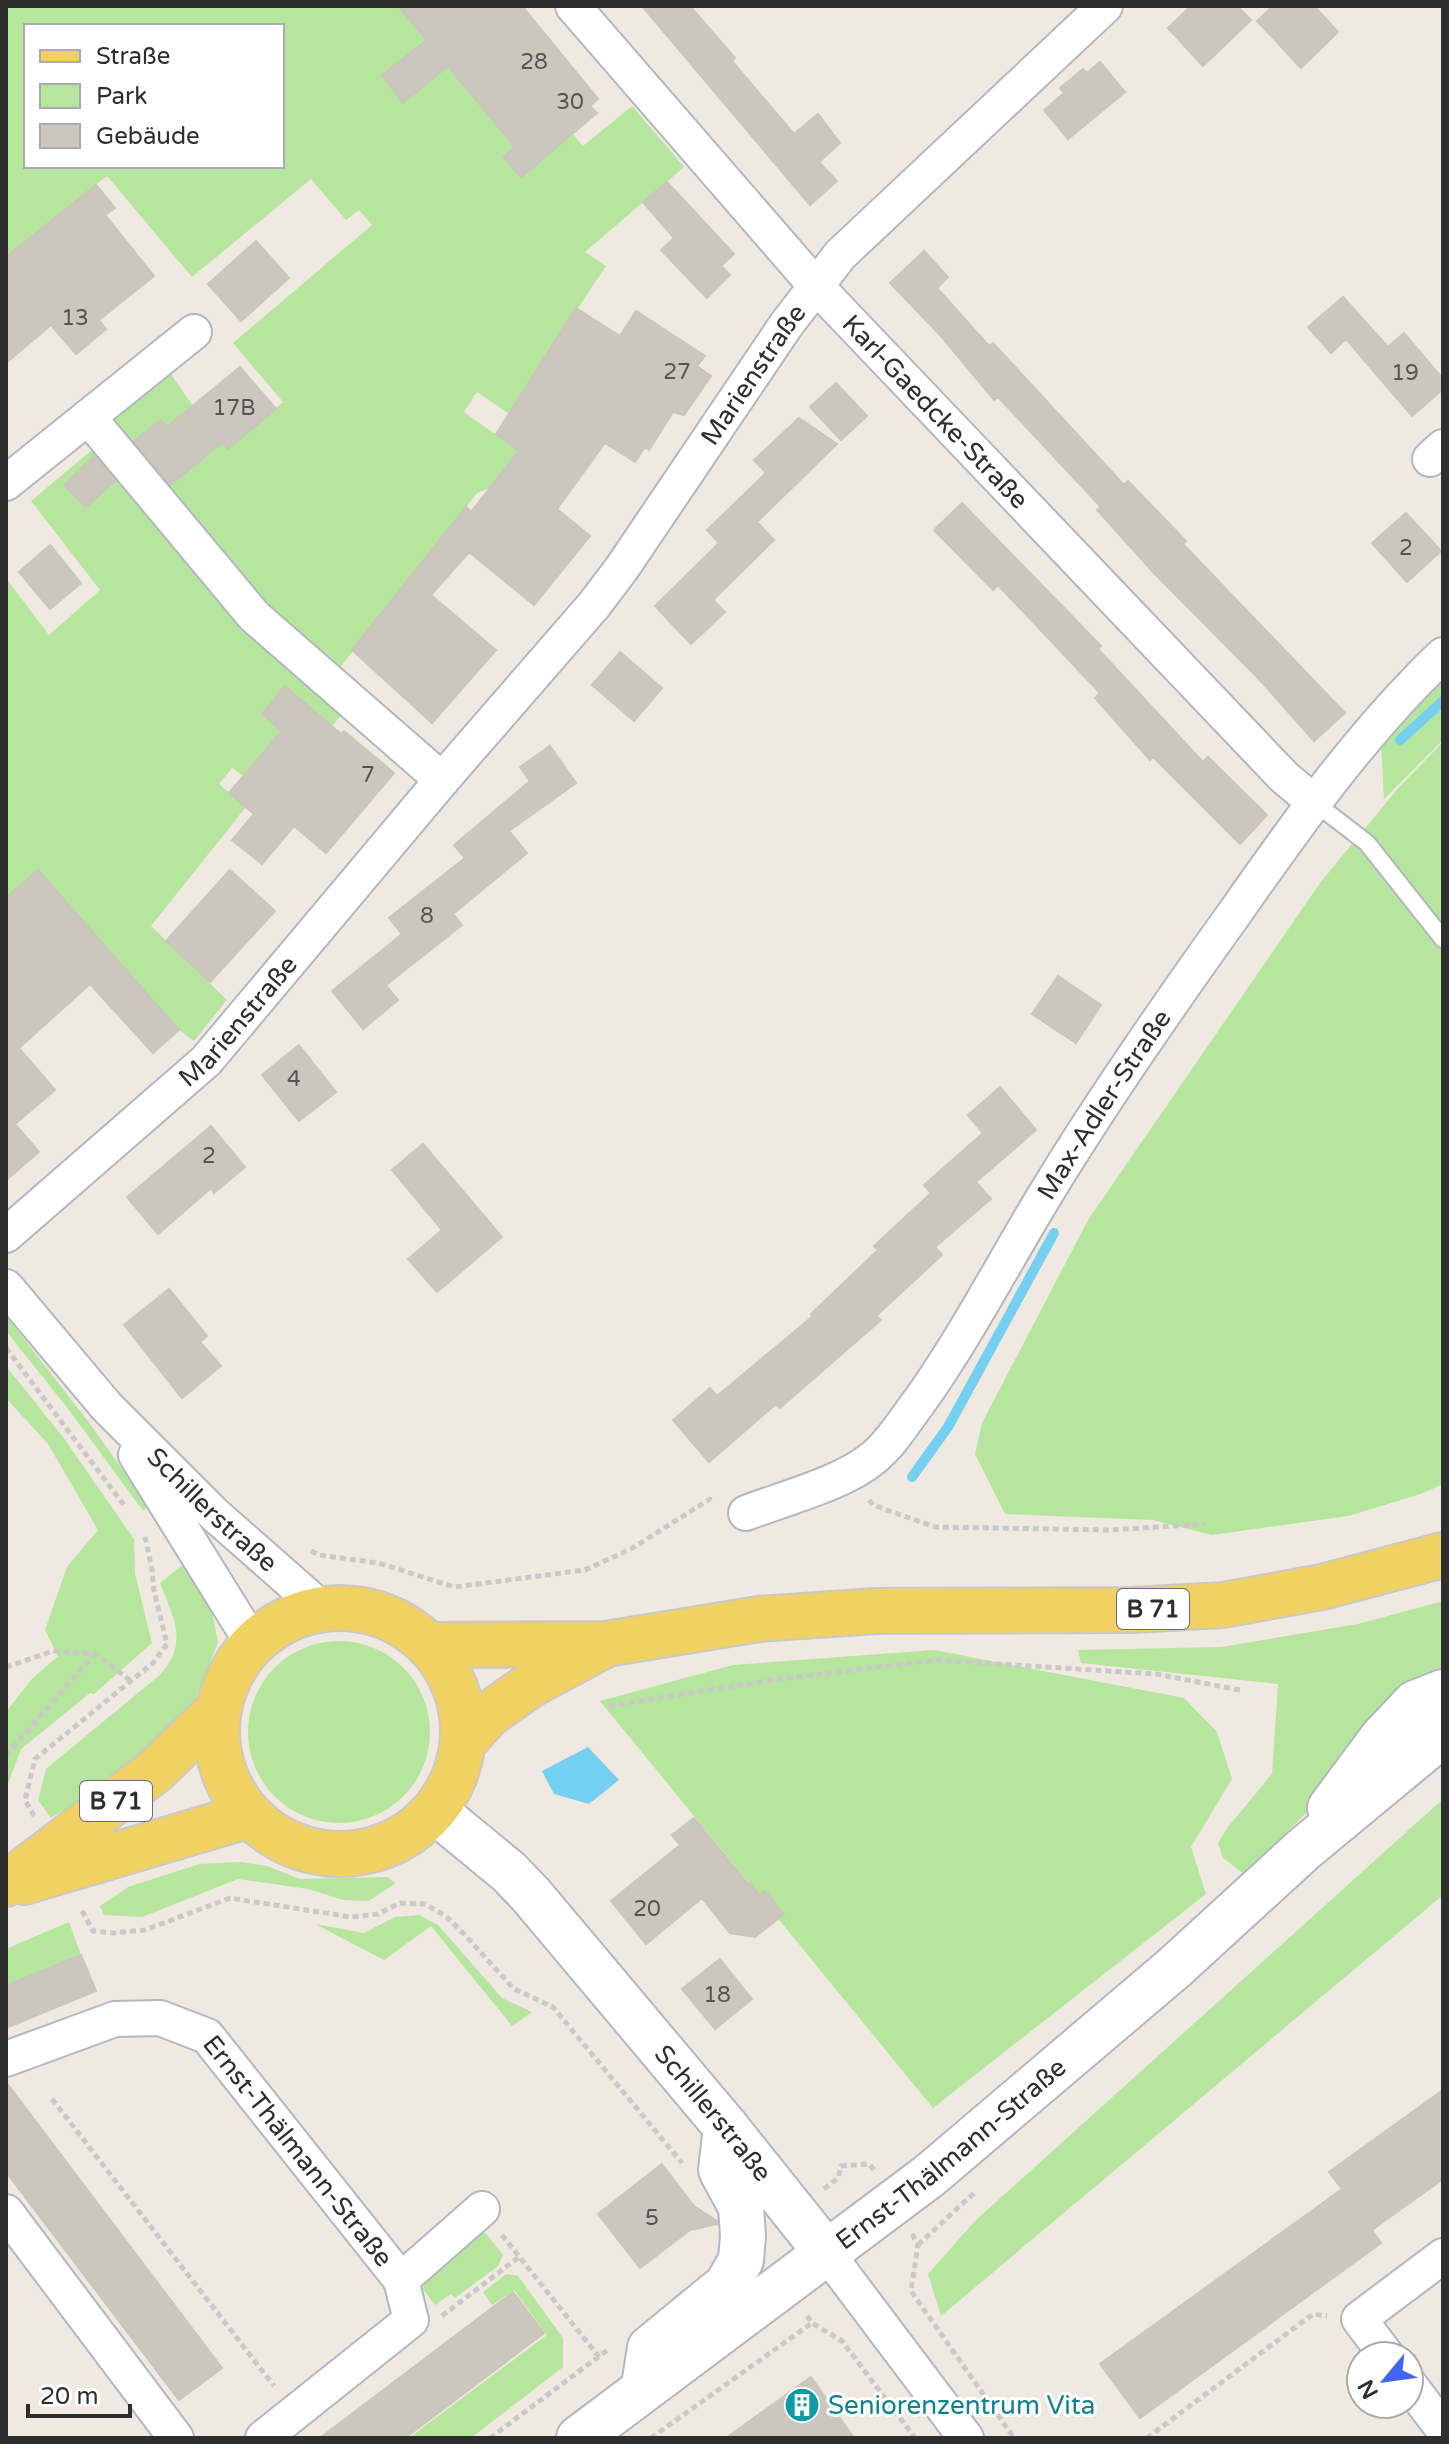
<svg xmlns="http://www.w3.org/2000/svg" width="1449" height="2444" font-family="'Varela Round',sans-serif">
<rect width="100%" height="100%" fill="#efe9e1"/>
<path fill="#b6e59e" fill-rule="evenodd" d="M6 6H400L497 125 536 91 583 146 632 106 684 167 585 252 606 266 531 379 534 431 477 392 464 412 520 452 490 488 477 493 331 679 99 427 166 367 193 406 229 448 283 402 233 343 372 225 359 210 346 220 311 179 192 277 107 176 14 250 6 312ZM26 26H282V166H26Z
M105 439 351 704 299 764 273 742 243 776 232 768 219 784 246 807 151 926 227 1000 194 1041 179 1030 38 870 6 898V578L49 635 100 590 31 501Z
M1443 680V740L1384 799 1381 740Z
M1443 742V1484L1421 1494 1348 1516 1212 1535 1153 1520 1005 1514 975 1454 982 1423 1088 1220 1320 883 1400 786Z
M6 1316 88 1421 148 1506 143 1511 69 1410 6 1331Z
M6 1366 63 1437 134 1539 135 1574 152 1643 94 1694 90 1693 21 1749 6 1789V1712L32 1679 58 1656 45 1630 67 1567 98 1530 48 1444 6 1398Z
M184 1564 211 1608 218 1642 190 1714 120 1776 51 1818 38 1800 46 1769 161 1674C189 1641 173 1618 160 1583Z
M1443 1601V1678L1244 1874 1223 1858 1218 1843 1228 1827 1272 1774 1278 1684 1081 1663 1078 1650 1221 1647 1358 1624Z
M248 1732a91 91 0 1 1 182 0a91 91 0 1 1-182 0Z
M934 1650 1184 1698 1217 1732 1232 1779 1191 1847 1206 1894 933 2108 600 1701 733 1665Z
M1443 1799V1895L941 2316 928 2274 976 2220Z
M240 1862 267 1866 300 1879 387 1877 396 1883 369 1901 343 1900 308 1889 238 1879 142 1917 104 1915 100 1906 128 1887 200 1864Z
M419 1915 438 1925 502 1998 532 2012 512 2026 431 1926 384 1960 315 1924 364 1933 395 1917Z
M69 1922 81 1955 6 1986V1949Z
M480 2226 503 2255 498 2266 455 2298 451 2294 435 2305 423 2289 427 2272Z
M506 2274 518 2276 563 2338V2367L471 2438H409L547 2335 514 2290 492 2305 483 2292Z"/>
<path fill="#75cff0" d="M588 1747 619 1780 589 1804 554 1794 542 1771Z"/>
<g fill="none" stroke-linecap="round" stroke-linejoin="round">
<path stroke="#75cff0" stroke-width="10" d="M1400 740 1443 701
M912 1477 948 1427 1054 1233"/>
</g>
<path fill="#cbc7bf" stroke="#cbc5ba" stroke-width="2" d="M398 6H522L598 99 590 106 597 113 521 177 503 157 515 147 448 66 403 103 382 75 427 40Z
M642 6H690L735 58 732 61 794 134 818 114 840 143 819 162 837 181 810 205Z
M1191 6H1237L1251 20 1203 66 1168 28Z
M1273 6H1314L1338 32 1301 68 1257 21Z
M1100 62 1125 92 1068 139 1044 110 1064 93 1060 88 1083 69 1087 73Z
M667 182 734 254 721 266 730 275 707 298 661 250 674 238 643 202Z
M96 185 115 208 105 215 154 276 99 320 106 329 76 354 51 325 6 363V257Z
M256 241 289 278 241 321 208 284Z
M924 251 948 277 937 288 989 346 993 343 1124 485 1128 481 1186 541 1183 544 1345 713 1314 741 1259 679 1153 572 1097 510 1101 507 998 397 994 400 941 336 890 283Z
M1343 297 1388 347 1404 333 1443 379V389L1412 416 1346 339 1331 353 1308 327Z
M576 308 620 336 636 311 705 356 697 366 711 376 684 415 673 412 649 450 645 447 635 462 605 443 557 509 590 536 534 605 469 552 431 595 496 650 432 723 352 650 466 507 471 512 519 451 496 434Z
M240 367 276 409 228 449 223 442 170 485 134 441 161 420 167 427Z
M836 383 867 416 841 440 810 407Z
M799 418 837 444 757 522 774 540 713 600 725 612 691 644 655 606 719 543 707 530 766 473 754 460Z
M94 456 115 481 86 507 64 485Z
M962 503 1101 646 1098 649 1203 762 1208 757 1267 815 1240 844 1153 757 1150 760 1095 698 1100 693 998 585 993 590 934 530Z
M1406 513 1441 551 1407 582 1372 543Z
M50 545 81 583 50 609 19 572Z
M620 652 662 688 634 721 592 685Z
M285 686 341 734 344 731 394 773 326 853 294 826 262 864 232 840 254 814 229 793 282 731 262 714Z
M550 746 576 783 509 831 527 853 453 914 462 925 386 985 398 1000 363 1029 332 991 402 934 389 918 465 858 454 845 530 781 520 767Z
M38 870 179 1030 153 1053 90 984 19 1048 55 1090 15 1124 39 1152 6 1180V898Z
M230 870 275 911 210 982 166 941Z
M1058 976 1101 1005 1076 1043 1032 1014Z
M299 1045 336 1092 299 1121 262 1075Z
M1000 1087 1036 1130 976 1182 991 1199 935 1247 942 1255 876 1316 881 1320 780 1408 776 1404 709 1462 673 1420 710 1388 717 1396 813 1316 811 1314 878 1250 874 1246 931 1193 924 1185 983 1133 968 1115Z
M211 1126 245 1167 214 1193 211 1188 158 1234 127 1197Z
M423 1144 502 1237 437 1292 408 1259 442 1230 392 1170Z
M169 1289 207 1336 200 1342 221 1366 182 1398 124 1325Z
M694 1818 748 1884 750 1883 759 1895 765 1891 784 1914 755 1937 730 1933 702 1898 646 1944 611 1901 680 1845 672 1835Z
M81 1955 96 1991 6 2028V1986Z
M720 1959 752 1999 715 2029 682 1989Z
M6 2082 222 2368 179 2400 6 2172Z
M1443 2090V2179L1372 2230 1381 2243 1140 2418 1100 2364 1342 2189 1329 2172Z
M662 2164 694 2206 717 2221V2224L690 2230 640 2268 598 2214Z
M513 2292 544 2333 405 2438H320Z
M811 2377 854 2438H726Z"/>
<g fill="none" stroke-linecap="round" stroke-linejoin="round">
<defs>
<path id="lane" d="M1315 803 1367 843 1443 939"/>
<g id="street">
<path id="s1" d="M573 6 815 285 1284 777 1315 803"/>
<path d="M88 417 254 616 442 780"/>
<path d="M1430 459 1443 447"/>
<path d="M6 483 194 332"/>
<path id="s2" d="M6 1235 206 1061 442 780 594 605 622 568 786 325 840 255 1105 6"/>
<path id="s3" d="M6 1287 107 1407 214 1514 322 1609"/>
<path d="M136 1455 253 1644"/>
<path id="s4" d="M746 1513C782 1499 844 1483 873 1458 891 1444 905 1420 919 1402 966 1336 1003 1264 1045 1195 1103 1099 1168 1006 1234 914 1297 824 1363 731 1443 655"/>
<path id="s5" d="M6 2059 115 2019 160 2018 207 2036 401 2280"/>
<path d="M6 2212 176 2438"/>
<path d="M826 2252 966 2438"/>
<path d="M1387 2356 1359 2319 1443 2256"/>
<path d="M1409 2384 1443 2429"/>
<path d="M263 2438 411 2320 401 2280 482 2209"/>
</g>
<g id="secondary">
<path d="M1330 1808 1382 1738 1415 1703 1443 1692"/>
<path id="s6" d="M435 1811 509 1872 531 1895 726 2127 826 2252"/>
<path d="M644 2386 650 2348 727 2285 741 2260 743 2236 741 2207 721 2170 726 2127"/>
<path id="s7" d="M579 2438 929 2176 1174 1968 1304 1849 1443 1734"/>
</g>
<path id="primary" d="M217 1731a123 123 0 1 1 246 0a123 123 0 1 1-246 0Z
M429 1645 606 1644 759 1619 876 1611 1134 1610 1223 1605 1322 1587 1443 1555
M463 1743 489 1714 532 1684 601 1647
M24 1882 250 1815
M6 1884 155 1771 219 1709"/>
</defs>
<use href="#lane" stroke="#b4b7c1" stroke-width="20"/>
<use href="#street" stroke="#b4b7c1" stroke-width="38"/>
<use href="#secondary" stroke="#b4b7c1" stroke-width="48"/>
<use href="#primary" stroke="#c9c9c9" stroke-width="48"/>
<path stroke="#c9c9c9" stroke-width="5" stroke-dasharray="6 4" stroke-linecap="butt" d="M6 1348 124 1505
M869 1500 873 1505 935 1527 1109 1530 1205 1524
M311 1551 319 1555 378 1563 455 1587 585 1570 631 1549 710 1499 715 1501
M6 1667 53 1651 96 1654 131 1681
M609 1706 772 1680 937 1660 1156 1674 1240 1690
M6 1755 95 1654
M34 1816 25 1800 35 1759 153 1663 167 1644 154 1591 152 1569 145 1537
M82 1911 93 1931 113 1933 145 1930 230 1898 351 1917 378 1914 400 1903 425 1904 446 1916 464 1934 514 1989 553 2007 682 2163
M52 2099 274 2386
M824 2189 838 2178 841 2166 869 2164 874 2170
M912 2234 918 2245 911 2291 1014 2438
M502 2235 599 2357
M918 2245 976 2191
M442 2316 519 2257
M807 2316 812 2323 842 2341 915 2438
M490 2438 610 2348
M651 2438 812 2323
M1147 2438 1313 2314 1327 2316"/>
<use href="#lane" stroke="#fff" stroke-width="16"/>
<use href="#street" stroke="#fff" stroke-width="34"/>
<use href="#secondary" stroke="#fff" stroke-width="44"/>
<use href="#primary" stroke="#f2d163" stroke-width="44"/>
</g>
<defs>
<symbol id="building-disc" viewBox="-11 -11 22 22"><circle r="9.5" fill="#0f9aa8" stroke="#fff"/><path d="M-4-6H4V6H1V3H-1V6H-4ZM-2.5-4.3h1.7v1.8h-1.7ZM.8-4.3h1.7v1.8H.8ZM-2.5-1h1.7V.8h-1.7ZM.8-1h1.7V.8H.8Z" fill="#fff"/></symbol>
</defs>
<g fill-rule="evenodd">
<use href="#building-disc" x="782" y="2385" width="40" height="40"/>
</g>
<g text-anchor="middle" stroke-width="6" stroke-linejoin="round" paint-order="stroke">
<g font-size="22" fill="#555452">
<text x="534" y="69">28</text>
<text x="570" y="109">30</text>
<text x="75" y="325">13</text>
<text x="677" y="379">27</text>
<text x="1405" y="380">19</text>
<text x="234" y="415">17B</text>
<text x="1406" y="555">2</text>
<text x="368" y="782">7</text>
<text x="427" y="923">8</text>
<text x="294" y="1086">4</text>
<text x="209" y="1163">2</text>
<text x="647" y="1916">20</text>
<text x="717" y="2002">18</text>
<text x="652" y="2225">5</text>
</g>
<g fill="#fff" stroke="#6d6d6d" stroke-width="2">
<rect x="1117" y="1589" width="72" height="40" rx="6"/>
<rect x="80" y="1781" width="72" height="40" rx="6"/>
</g>
<g font-size="24" font-weight="bold" fill="#2e2e2e">
<text x="1153" y="1617">B 71</text>
<text x="116" y="1809">B 71</text>
</g>
<g font-size="26" fill="#2e2e2e" stroke="#fff">
<text dy="9" stroke="none"><textPath href="#s2" startOffset="1144">Marienstraße</textPath></text>
<text dy="9" stroke="none"><textPath href="#s1" startOffset="544">Karl-Gaedcke-Straße</textPath></text>
<text dy="9" stroke="none"><textPath href="#s2" startOffset="316">Marienstraße</textPath></text>
<text dy="9" stroke="none"><textPath href="#s4" startOffset="562">Max-Adler-Straße</textPath></text>
<text dy="9" stroke="none"><textPath href="#s3" startOffset="304">Schillerstraße</textPath></text>
<text dy="9" stroke="none"><textPath href="#s6" startOffset="412">Schillerstraße</textPath></text>
<text dy="9" stroke="none"><textPath href="#s5" startOffset="358">Ernst-Thälmann-Straße</textPath></text>
<text dy="9" stroke="none"><textPath href="#s7" startOffset="468">Ernst-Thälmann-Straße</textPath></text>
</g>
<g font-size="26" fill="#0d838f" stroke="#fff" text-anchor="start">
<text x="828" y="2414">Seniorenzentrum Vita</text>
</g>
</g>
<rect width="1449" height="2444" fill="none" stroke="#2e2e2e" stroke-width="16"/>
<rect x="24" y="24" width="260" height="144" fill="#ffffff" stroke="#ababab" stroke-width="2"/>
<rect x="40" y="50" width="40" height="12" fill="#f2d163" stroke="#ababab" stroke-width="2"/>
<text x="96" y="64" font-size="24" fill="#2e2e2e">Straße</text>
<rect x="40" y="84" width="40" height="24" fill="#b6e59e" stroke="#ababab" stroke-width="2"/>
<text x="96" y="104" font-size="24" fill="#2e2e2e">Park</text>
<rect x="40" y="124" width="40" height="24" fill="#cbc7bf" stroke="#ababab" stroke-width="2"/>
<text x="96" y="144" font-size="24" fill="#2e2e2e">Gebäude</text>
<g transform="translate(1385 2380) rotate(241)"><circle r="38" fill="#ffffff" stroke="#ababab" stroke-width="2"/>
<path d="M0-6L14 30L0 20L-14 30Z" fill="#4264fb"/>
<text y="-12" font-size="22" font-weight="bold" text-anchor="middle" fill="#2e2e2e">N</text>
</g>
<path d="M28 2404v12h102v-12" fill="none" stroke="#2e2e2e" stroke-width="4"/>
<text x="40" y="2404" font-size="24" fill="#2e2e2e" stroke="#ffffff" stroke-width="6" paint-order="stroke">20 m</text>
</svg>
